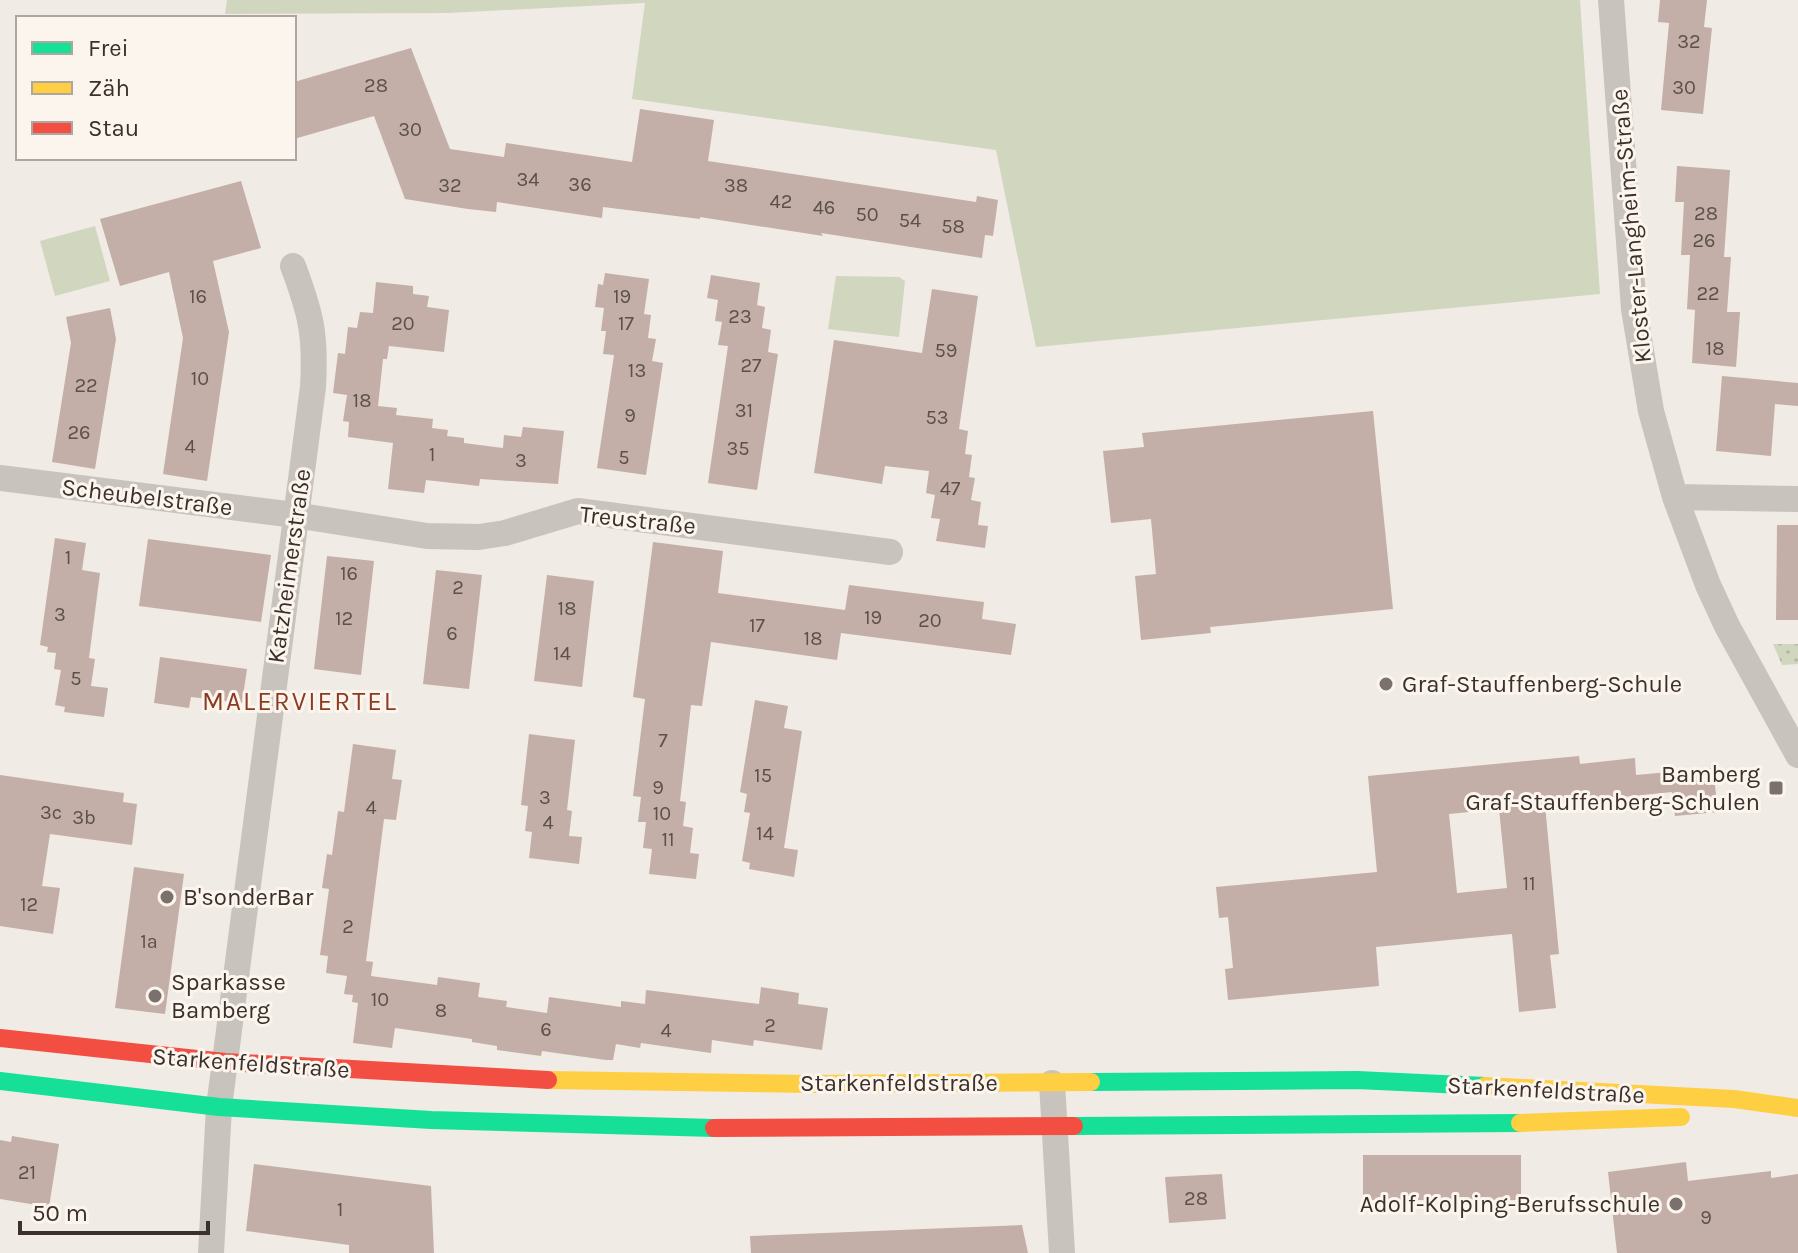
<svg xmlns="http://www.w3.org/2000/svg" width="1798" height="1253" font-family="Karla,sans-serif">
<defs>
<pattern id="grass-dots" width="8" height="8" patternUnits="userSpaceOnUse" patternTransform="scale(2)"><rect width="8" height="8" fill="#d1d6bf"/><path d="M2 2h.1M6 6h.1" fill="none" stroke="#b4b8a4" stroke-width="1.8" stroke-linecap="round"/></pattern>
</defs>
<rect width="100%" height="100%" fill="#f0ebe5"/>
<path fill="url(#grass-dots)" d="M1773 644H1798V664L1782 665Z"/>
<path fill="#d1d6bf" d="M227 0H1580L1600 294 1036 347 996 150 632 99 645 3 448 13 225 14Z
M95 226 110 281 55 296 40 241Z
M836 276 899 277 905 281 899 337 828 329Z"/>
<path fill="#c3afa7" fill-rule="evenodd" d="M1660 0H1707L1704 27 1712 28 1703 114 1661 110 1669 23 1658 22Z
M411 48 450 149 504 157 506 143 632 162 640 109 714 120 708 161 976 202 977 196 998 200 993 236 985 235 982 258 821 233 823 236 700 217V219L603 207 602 218 497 202 496 212 468 209 405 199 374 116 294 139V82Z
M1677 166 1730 170 1724 257H1731L1727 312H1740L1736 367 1692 363 1695 310 1687 309 1690 255H1681L1684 202H1675Z
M241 181 261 248 213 261 229 332 207 481 163 474 183 338 169 272 120 286 100 219Z
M605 273 649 279 644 314 651 315 648 338 656 339 652 361 663 363 646 475 597 468 614 355 603 354 606 331H601L604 308 595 307 598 284 603 285Z
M711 275 760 283 757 305 765 307 762 328 771 330 768 352 778 354 757 490 708 483 728 346 718 345 722 322 715 321 718 300 707 298Z
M376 282 413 286V294L429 296 427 307 449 310 444 352 389 346 387 359H383L378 406 397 408 396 415 433 419 432 428 448 430 447 436 464 438V443L503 448 504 435 521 437 523 427 564 431 558 484 480 479 479 486 426 480 424 493 388 489 393 443 348 437 349 422 343 421 347 395 333 393 338 353 345 354 348 327 357 328 360 312 373 313Z
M932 289 978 296 959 429 968 431 965 454 972 455 969 477 975 478 971 500 981 502 978 525 988 526 985 548 936 541 940 519 931 518 935 495 926 493 929 471 885 466 882 484 814 473 834 340 922 353Z
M110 308 116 339 95 469 52 462 71 343 66 317Z
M1722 376 1798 383V406L1775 404 1771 456 1716 451Z
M1373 411 1393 609 1210 627 1211 633 1141 640 1135 576 1156 574 1151 519 1111 523 1103 451 1144 447 1142 433Z
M1777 525H1798V620H1776Z
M55 538 86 543 82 570 100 573 89 658 95 659 91 686 108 688 104 717 64 712 65 707 55 705 61 670 54 669 56 653 47 652 48 647 40 645Z
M148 539 271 555 261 622 139 606Z
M653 542 723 551 718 593 845 610 849 585 984 602 982 619 1016 624 1011 655 841 633 837 660 711 642 702 706 691 705 680 801 686 802 683 826 693 828 690 853 699 854 696 879 649 874 652 849 643 848 646 822H638L641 797 633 796 645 699 633 697Z
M327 556 374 561 361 675 314 669Z
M436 570 482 575 469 689 423 684Z
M547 575 594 581 582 687 534 681Z
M160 657 247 669 242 703 191 697 189 708 154 703Z
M755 700 788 706 784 728 802 731 784 848 798 850 794 877 749 869 750 863 742 861 750 813 744 812 747 794 740 792Z
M529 734 575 740 567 810 572 811 569 836 582 837 579 864 529 858 532 832 525 831 528 806 521 805Z
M353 744 396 750 392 779 402 780 396 820 384 819 366 961 373 962 371 976 437 985 438 977 480 983 478 997 507 1001 506 1007 547 1013 549 997 621 1007V1001L645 1004 646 990 759 1004 761 987 799 993 798 1004 828 1008 822 1050 754 1040 753 1046 712 1040 711 1053 641 1043 640 1048 616 1044 613 1060H606L542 1051 541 1056 497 1050V1046L472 1042V1039L395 1028 392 1048 353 1043 358 1003 352 1002 353 995 344 994 347 976 326 973 328 956 320 955 329 889 322 888 327 854 332 855 338 811 344 812Z
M1579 756 1580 764 1635 758 1636 775 1713 768 1718 812 1675 816 1672 792 1545 805 1559 954 1550 955 1556 1008 1519 1012 1512 934 1376 947 1379 986 1228 1000 1225 969 1233 968 1228 917 1219 918 1216 887 1377 872 1368 776ZM1499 809 1507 888 1457 893 1449 814Z
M0 775 124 793 123 802 137 804 132 845 50 834 42 886 60 888 53 934 0 926Z
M134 867 184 874 165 1014 115 1008Z
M12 1136 59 1144 49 1207 0 1199V1140L11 1142Z
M1363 1155H1521V1200H1363Z
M1686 1162 1688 1181 1771 1171V1178L1798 1174V1253H1617L1608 1172Z
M254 1164 431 1186 434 1253H349V1245L246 1231Z
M1222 1174 1226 1219 1169 1223 1165 1177Z
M1022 1225 1028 1253H751L750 1236Z"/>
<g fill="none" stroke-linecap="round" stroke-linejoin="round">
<path stroke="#c9c3be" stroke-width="26" d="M1611 0 1634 309 1651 411 1675 497 1708 585 1727 626 1798 755
M0 478 295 515 427 536 479 537 505 533 578 511 890 552
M1675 497 1798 499
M1052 1083 1062 1253
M211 1253 219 1107 313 387C316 334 311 314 293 266"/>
<path stroke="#16e098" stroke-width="18" d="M0 1081 219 1107 431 1120 714 1128
M1091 1082 1357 1080 1485 1086
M1074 1126 1520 1123"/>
<path stroke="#ffcf43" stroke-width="18" d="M548 1080 810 1084 1091 1082
M1485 1086 1734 1099 1798 1108
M1520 1123 1681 1117"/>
<path stroke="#f24e42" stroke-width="18" d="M0 1038 225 1062 548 1080
M714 1128 1074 1126"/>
</g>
<g fill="#7a716c" stroke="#fbf5ee" stroke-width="3">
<circle cx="1386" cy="684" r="8"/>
<rect x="1768" y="780" width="16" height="16" rx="4"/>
<circle cx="167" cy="897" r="8"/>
<circle cx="155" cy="996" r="8"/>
<circle cx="1676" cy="1204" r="8"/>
</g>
<g text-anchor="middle" stroke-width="6" stroke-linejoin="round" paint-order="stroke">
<g font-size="20" fill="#5d504a">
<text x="1689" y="48">32</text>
<text x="376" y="92">28</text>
<text x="1684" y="94">30</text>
<text x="410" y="136">30</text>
<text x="528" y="186">34</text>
<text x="580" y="191">36</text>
<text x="450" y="192">32</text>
<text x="736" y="192">38</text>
<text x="781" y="208">42</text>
<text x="824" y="214">46</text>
<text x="1706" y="220">28</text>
<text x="867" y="221">50</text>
<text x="910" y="227">54</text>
<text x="953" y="233">58</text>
<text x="1704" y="247">26</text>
<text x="1708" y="300">22</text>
<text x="198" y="303">16</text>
<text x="622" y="303">19</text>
<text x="740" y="323">23</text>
<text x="403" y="330">20</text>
<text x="626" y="330">17</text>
<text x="1715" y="355">18</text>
<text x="946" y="357">59</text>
<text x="751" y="372">27</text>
<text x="637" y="377">13</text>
<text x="200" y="385">10</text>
<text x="86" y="392">22</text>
<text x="362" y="407">18</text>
<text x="744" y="417">31</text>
<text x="630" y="422">9</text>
<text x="937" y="424">53</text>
<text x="79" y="439">26</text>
<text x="190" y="453">4</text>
<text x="738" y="455">35</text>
<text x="432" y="461">1</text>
<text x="624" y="464">5</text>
<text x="521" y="467">3</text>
<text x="950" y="495">47</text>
<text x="68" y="564">1</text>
<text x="349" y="580">16</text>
<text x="458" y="594">2</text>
<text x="567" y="615">18</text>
<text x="60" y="621">3</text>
<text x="873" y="624">19</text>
<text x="344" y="625">12</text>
<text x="930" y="627">20</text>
<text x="757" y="632">17</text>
<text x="452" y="640">6</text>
<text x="813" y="645">18</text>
<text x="562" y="660">14</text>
<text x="76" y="685">5</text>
<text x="663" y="747">7</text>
<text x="763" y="782">15</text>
<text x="658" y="794">9</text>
<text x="545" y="804">3</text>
<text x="371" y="814">4</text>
<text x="51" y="819">3c</text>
<text x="662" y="820">10</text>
<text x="84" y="824">3b</text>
<text x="548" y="829">4</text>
<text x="765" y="840">14</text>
<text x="668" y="846">11</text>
<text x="1529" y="890">11</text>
<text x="29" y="911">12</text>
<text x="348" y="933">2</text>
<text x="149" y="948">1a</text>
<text x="380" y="1006">10</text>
<text x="441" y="1017">8</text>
<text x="770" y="1032">2</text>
<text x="546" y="1036">6</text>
<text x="666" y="1037">4</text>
<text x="27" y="1179">21</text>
<text x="1196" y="1205">28</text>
<text x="340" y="1216">1</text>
<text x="1706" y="1224">9</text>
</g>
<g font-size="24" fill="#3b302b" stroke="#fbf5ee">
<text transform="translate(1631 226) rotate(-95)" y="8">Kloster-Langheim-Straße</text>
<text transform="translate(147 497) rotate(7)" y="8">Scheubelstraße</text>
<text transform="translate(638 520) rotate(6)" y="8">Treustraße</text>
<text transform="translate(289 566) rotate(-82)" y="8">Katzheimerstraße</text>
<text transform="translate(251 1063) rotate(4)" y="8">Starkenfeldstraße</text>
<text x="899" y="1091">Starkenfeldstraße</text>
<text transform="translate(1546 1090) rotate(3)" y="8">Starkenfeldstraße</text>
</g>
<g font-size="24" fill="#3b302b" stroke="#fbf5ee" text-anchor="start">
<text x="1402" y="692">Graf-Stauffenberg-Schule</text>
<text x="1760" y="782" text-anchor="end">Bamberg<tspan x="1760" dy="28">Graf-Stauffenberg-Schulen</tspan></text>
<text x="183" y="905">B'sonderBar</text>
<text x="171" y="990">Sparkasse<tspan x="171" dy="28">Bamberg</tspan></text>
<text x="1660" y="1212" text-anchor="end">Adolf-Kolping-Berufsschule</text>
</g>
<g font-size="26" letter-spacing="2" fill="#8c3b22" stroke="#fbf5ee">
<text x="300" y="710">MALERVIERTEL</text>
</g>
</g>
<rect x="16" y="16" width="280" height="144" fill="#fbf5ee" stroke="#aea6a0" stroke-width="2"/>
<rect x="32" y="42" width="40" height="12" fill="#16e098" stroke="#aea6a0" stroke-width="2"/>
<text x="88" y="56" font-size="24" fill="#3b302b">Frei</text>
<rect x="32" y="82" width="40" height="12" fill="#ffcf43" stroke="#aea6a0" stroke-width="2"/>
<text x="88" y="96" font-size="24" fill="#3b302b">Zäh</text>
<rect x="32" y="122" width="40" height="12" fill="#f24e42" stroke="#aea6a0" stroke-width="2"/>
<text x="88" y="136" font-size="24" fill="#3b302b">Stau</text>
<path d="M20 1221v12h188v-12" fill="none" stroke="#3b302b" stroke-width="4"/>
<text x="32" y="1221" font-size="24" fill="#3b302b" stroke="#fbf5ee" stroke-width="6" paint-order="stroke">50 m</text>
</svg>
